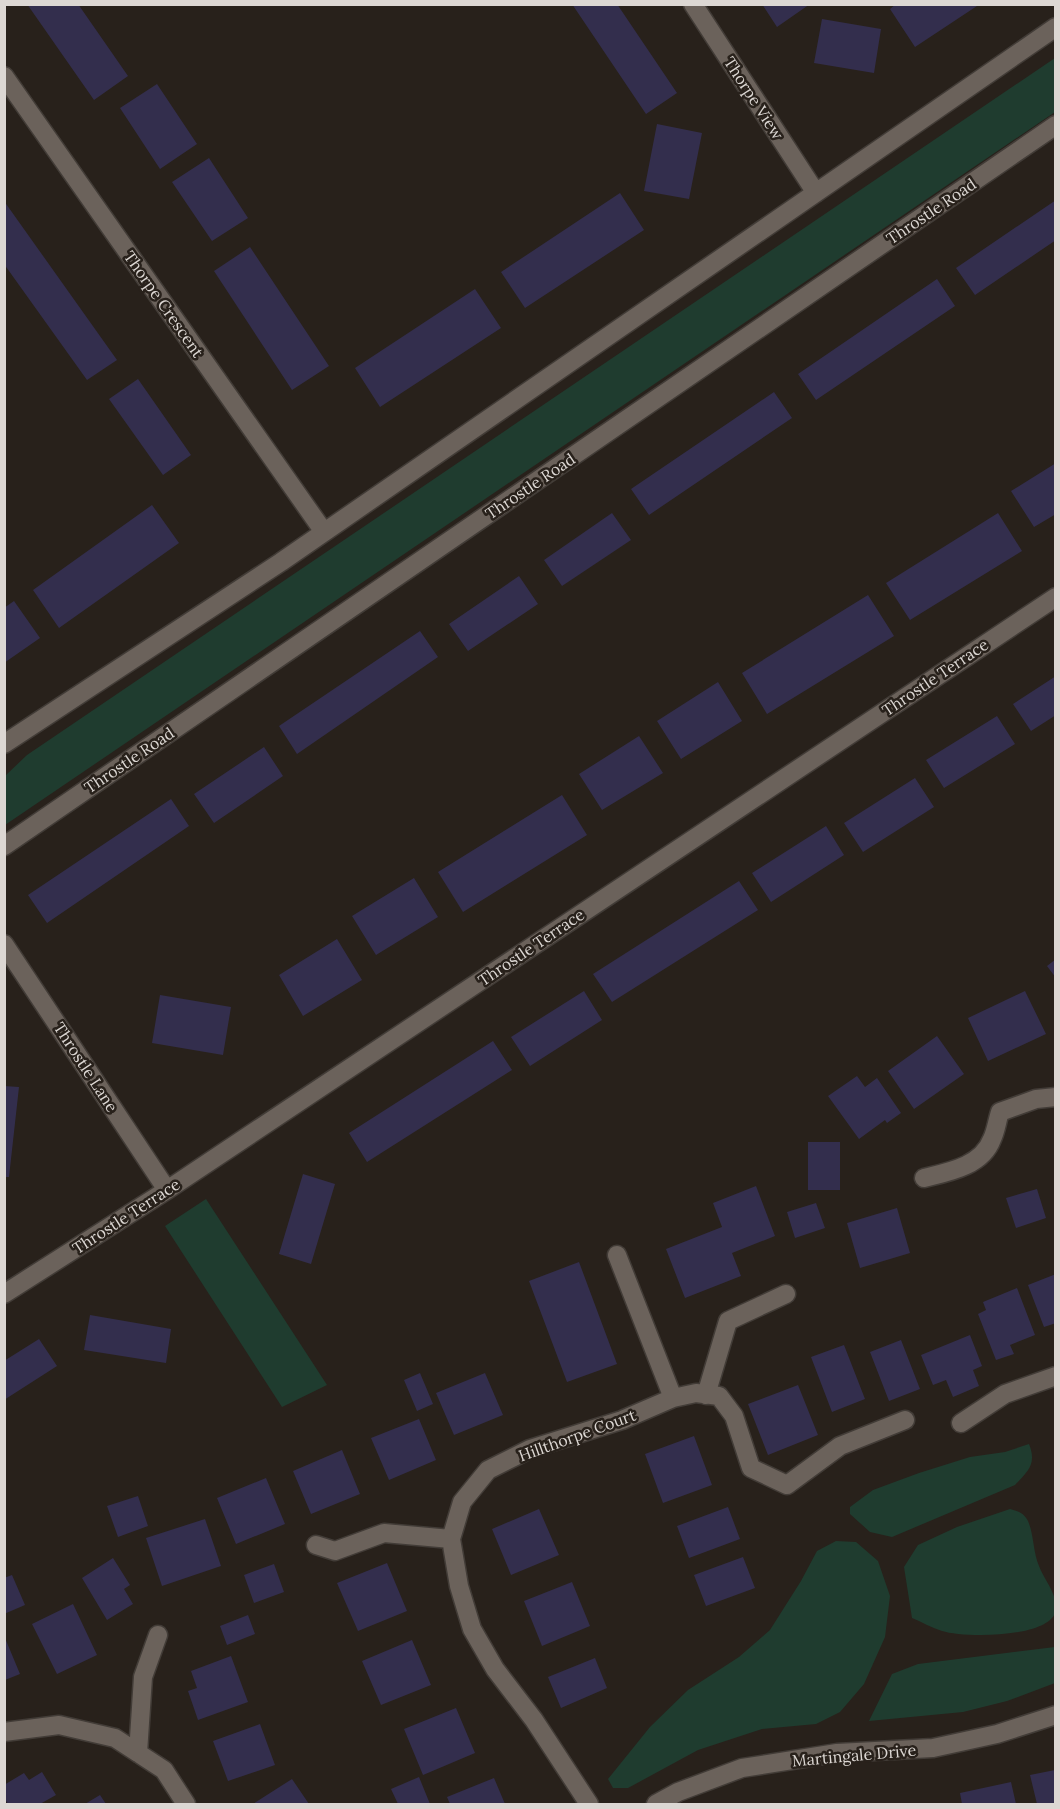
<svg xmlns="http://www.w3.org/2000/svg" width="1060" height="1809" font-family="Lora,serif">
<rect width="100%" height="100%" fill="#28211b"/>
<path fill="#1f3c2f" d="M1055 58V112L5 825V776L27 755Z
M206 1199 327 1385 282 1407 165 1226Z
M1029 1444C1037 1464 1028 1471 1015 1485L892 1537 870 1532 850 1514V1507L873 1490 919 1473 970 1457 1005 1452Z
M1010 1509C1018 1511 1024 1513 1028 1521 1034 1535 1033 1552 1039 1566 1044 1580 1060 1597 1055 1613 1046 1638 964 1638 942 1631 932 1628 922 1622 912 1618L904 1567 918 1545 957 1527Z
M836 1541 856 1542 878 1561 890 1596 885 1637 864 1684 840 1712 816 1724 762 1729 698 1750 628 1788H613L608 1779 650 1727 688 1690 739 1657 770 1630 801 1581 817 1551Z
M1055 1647V1683L1007 1701 963 1712 869 1721 892 1674 918 1664Z"/>
<path fill="#332e4d" d="M27 4H78L128 76 94 100Z
M572 4H617L677 93 646 114Z
M762 4H810L777 27Z
M896 4H980L915 47 890 9Z
M822 19 881 29 874 73 814 63Z
M157 84 197 144 160 169 120 108Z
M657 124 702 133 689 199 644 191Z
M209 158 248 218 212 241 172 182Z
M620 193 644 230 525 308 501 272Z
M1056 200V240L975 295 956 268Z
M4 201 117 360 87 380 4 264Z
M250 247 329 366 292 390 214 271Z
M937 279 955 306 816 400 798 374Z
M475 289 501 328 380 407 355 368Z
M138 379 191 455 163 475 109 399Z
M774 392 792 418 649 515 631 489Z
M1056 463V514L1034 527 1011 491Z
M152 505 179 543 59 628 33 590Z
M612 513 631 540 562 586 544 560Z
M998 513 1022 551 910 620 886 583Z
M519 576 538 604 468 651 449 624Z
M868 595 894 636 767 714 742 673Z
M14 601 40 638 4 663V608Z
M420 631 438 657 297 754 279 726Z
M1056 676V715L1031 731 1013 704Z
M718 682 742 721 681 759 657 721Z
M997 716 1015 744 944 788 926 760Z
M639 736 663 773 602 810 579 774Z
M264 747 283 776 214 823 194 794Z
M915 778 934 807 863 852 844 823Z
M562 795 587 835 463 912 438 872Z
M171 799 189 826 47 923 28 895Z
M826 826 844 855 771 902 752 873Z
M414 878 438 917 376 955 352 916Z
M739 881 758 910 612 1002 593 974Z
M337 939 362 980 303 1016 279 975Z
M1056 959V978L1047 966Z
M584 991 602 1020 530 1066 511 1037Z
M1025 991 1046 1034 988 1061 968 1018Z
M160 995 231 1007 223 1055 152 1043Z
M937 1036 964 1074 914 1109 888 1071Z
M493 1041 512 1070 367 1162 349 1133Z
M857 1076 865 1087 877 1078 901 1113 887 1123 885 1120 859 1139 828 1096Z
M4 1086 19 1087 9 1177H4Z
M808 1142H840V1190H808Z
M303 1174 335 1184 311 1264 279 1254Z
M756 1186 775 1236 732 1253 741 1276 685 1298 666 1249 722 1227 713 1203Z
M1037 1189 1046 1218 1016 1228 1006 1198Z
M816 1203 825 1228 795 1238 787 1212Z
M897 1208 910 1253 860 1268 847 1223Z
M579 1262 617 1364 567 1382 529 1281Z
M1056 1274V1323L1044 1327 1028 1285Z
M1017 1288 1035 1335 1010 1345 1014 1354 996 1360 978 1314 986 1310 983 1302Z
M90 1315 171 1329 166 1363 84 1350Z
M970 1335 982 1366 973 1370 979 1386 953 1397 946 1380 933 1385 921 1355Z
M39 1339 57 1366 4 1400V1361Z
M901 1340 920 1389 889 1401 870 1352Z
M844 1345 865 1399 832 1412 811 1357Z
M420 1373 433 1404 417 1411 404 1380Z
M485 1373 503 1415 454 1435 436 1393Z
M798 1385 818 1435 768 1455 748 1404Z
M419 1419 436 1460 389 1480 371 1438Z
M694 1436 712 1485 663 1503 645 1454Z
M342 1450 360 1494 311 1514 293 1471Z
M266 1478 285 1524 236 1544 217 1498Z
M138 1496 148 1526 118 1537 107 1506Z
M728 1507 740 1539 689 1558 677 1526Z
M539 1509 559 1555 511 1575 492 1529Z
M205 1519 221 1566 162 1586 146 1538Z
M743 1557 755 1588 706 1606 694 1575Z
M113 1558 130 1585 124 1589 133 1604 107 1620 82 1578Z
M387 1563 407 1611 358 1631 337 1583Z
M274 1564 284 1592 254 1603 244 1575Z
M12 1575 25 1605 4 1614V1578Z
M572 1582 590 1626 542 1646 524 1601Z
M73 1604 97 1655 57 1674 32 1624Z
M248 1615 255 1634 227 1645 220 1626Z
M5 1638 20 1674 5 1680Z
M412 1640 431 1685 381 1705 362 1661Z
M231 1656 248 1702 198 1720 188 1691 197 1688 191 1671Z
M595 1658 607 1688 561 1708 548 1677Z
M456 1708 475 1753 423 1775 404 1729Z
M260 1724 275 1765 228 1781 213 1741Z
M1055 1770 1056 1804H1037L1030 1775Z
M42 1772 56 1795 40 1804H8L4 1798V1785L24 1773 29 1780Z
M419 1777 430 1804H398L391 1789Z
M494 1778 505 1804H450L447 1797Z
M292 1779 309 1804H253Z
M1011 1782 1016 1804H962L960 1793Z
M100 1795 106 1804H85Z"/>
<g fill="none" stroke-linecap="round" stroke-linejoin="round">
<defs>
<path id="minor" d="M693 4 816 193
M4 76 324 532
M4 744 281 562 1056 27
M4 846 1056 125
M4 944 167 1190
M924 1178C949 1172 982 1166 992 1139 996 1131 997 1121 1000 1112L1036 1099 1056 1097
M617 1255 673 1398
M4 1294 167 1190 1056 597
M706 1395 728 1321 786 1294
M961 1423 1005 1394 1056 1376
M316 1545 335 1551 384 1533 451 1539
M4 1732 59 1725 115 1738 164 1770 186 1804
M138 1753 143 1677 158 1635
M589 1804 534 1720 495 1669 472 1629 459 1586 451 1539 462 1502 488 1470 530 1449 622 1420 673 1398 696 1393 719 1396 734 1416 751 1468 787 1485 840 1446 905 1420
M656 1804 678 1792 742 1768 837 1753 933 1748 997 1734 1056 1715"/>
</defs>
<use href="#minor" stroke="#423c37" stroke-width="21"/>
<use href="#minor" stroke="#6b625b" stroke-width="18"/>
</g>
<g text-anchor="middle" stroke-width="5" stroke-linejoin="round" paint-order="stroke">
<g font-size="16" fill="#dcd7d3" stroke="#28211b">
<text transform="translate(754 98) rotate(57)" y="6">Thorpe View</text>
<text transform="translate(931 211) rotate(-34)" y="6">Throstle Road</text>
<text transform="translate(164 304) rotate(55)" y="6">Thorpe Crescent</text>
<text transform="translate(530 486) rotate(-34)" y="6">Throstle Road</text>
<text transform="translate(935 677) rotate(-34)" y="6">Throstle Terrace</text>
<text transform="translate(129 760) rotate(-34)" y="6">Throstle Road</text>
<text transform="translate(531 947) rotate(-34)" y="6">Throstle Terrace</text>
<text transform="translate(86 1067) rotate(57)" y="6">Throstle Lane</text>
<text transform="translate(126 1216) rotate(-33)" y="6">Throstle Terrace</text>
<text transform="translate(577 1435) rotate(-20)" y="6">Hillthorpe Court</text>
<text transform="translate(854 1755) rotate(-5)" y="6">Martingale Drive</text>
</g>
</g>
<rect width="1060" height="1809" fill="none" stroke="#dcd7d3" stroke-width="12"/>
</svg>
